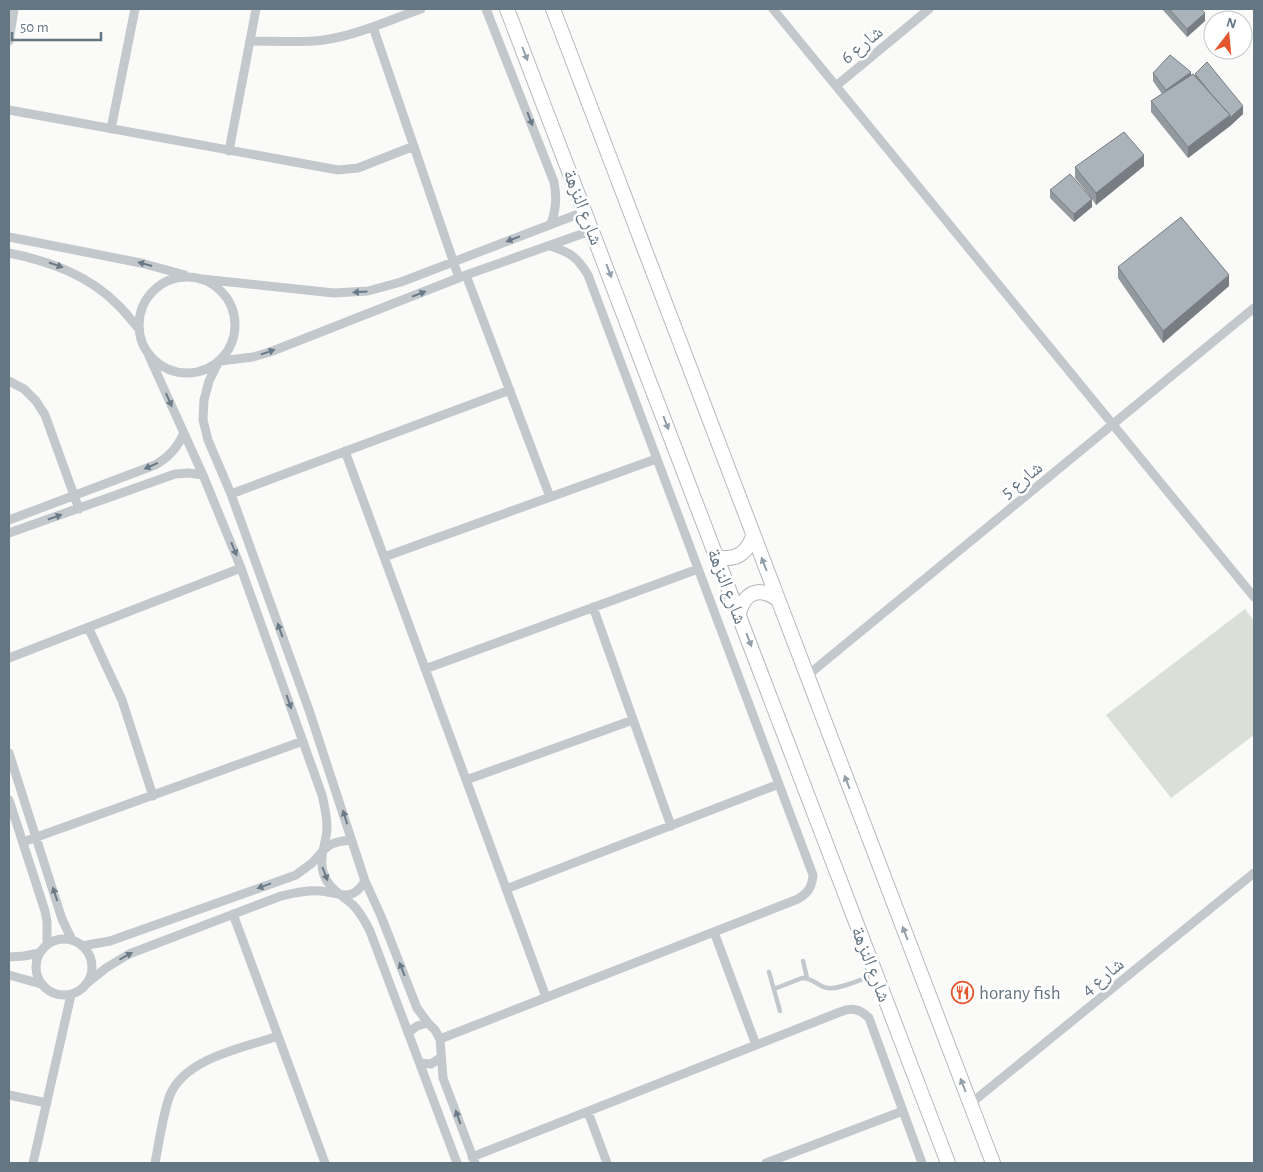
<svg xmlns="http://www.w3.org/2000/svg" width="1263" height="1172" font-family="'Alegreya Sans','Noto Naskh Arabic',sans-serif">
<rect width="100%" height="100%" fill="#fafaf8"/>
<path fill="#dadfd7" d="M1245 609 1254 621V735L1171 798 1106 715Z"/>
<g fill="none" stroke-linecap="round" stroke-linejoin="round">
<defs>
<path id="secondary" d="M507 9 948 1163
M553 9 993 1163
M717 557C735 561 747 554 753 536
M739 613C745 592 759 586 777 599"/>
</defs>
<use href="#secondary" stroke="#b3babf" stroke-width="16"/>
<path stroke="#c3c8cc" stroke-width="4.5" d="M803 961 807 978
M769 972 780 1011
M774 989 802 978C815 978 817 987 828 988 839 990 862 979 874 975"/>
<path stroke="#c3c8cc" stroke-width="9" d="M486 9 554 182C557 198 556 209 551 224
M773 9 1254 597
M373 27 459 278
M9 41 14 9
M250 41C275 41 300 43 324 40 358 35 389 20 421 9
M836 86 929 9
M9 110 338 170 358 168 414 146
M111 129 135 9
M229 151 256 9
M9 237 141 263 185 275
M9 253C49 261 89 275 119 306 126 313 132 321 139 329
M466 275 550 497
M139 325a48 48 0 1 1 96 0a48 48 0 1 1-96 0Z
M202 279 334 293 368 291 401 282 586 211
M149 356 203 475 241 568 322 795C325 807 327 817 327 829 326 845 318 858 324 875 329 889 342 895 353 905 360 912 365 921 370 931L457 1163
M220 361 253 357 270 352 466 275 593 230
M218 363 209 381 204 400 203 420 208 440 231 494 309 710 365 881 381 916 417 1008 428 1023 435 1030 440 1039 443 1078 475 1163
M9 381 24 389 36 401 45 415 79 509
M345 451 546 997
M231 494 510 390
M9 520 155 465C169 457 177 448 184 433
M9 533 175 474 189 473 203 475
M384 557 656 459
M593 607 671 826
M88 627 122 700 153 796
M9 658 241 568
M425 669 698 569
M808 675 1254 308
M9 753 62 919 72 940
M466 780 633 720
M9 800 45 911 47 922V944
M23 842 303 741
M506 889 779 784
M233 914 325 1163
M714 932 756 1045
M36 967a28 28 0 1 1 56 0a28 28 0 1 1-56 0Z
M82 946 110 941 296 875C301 871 307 867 312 863 327 847 327 842 351 840
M9 957 24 956 39 953
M9 975 41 984
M86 984 106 968 129 954 281 896C294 893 306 890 320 891 340 893 352 903 365 881
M408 1033 417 1026 428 1023
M440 1039 798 899C808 893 812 887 813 875L588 275C577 257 570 252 550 246
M420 1063 431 1064 440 1058
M9 1095 47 1103
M970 1104 1254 873
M588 1112 607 1163
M472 1157 840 1012C852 1007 860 1009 869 1018L922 1163
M33 1163 71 995
M155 1163C159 1143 163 1113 170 1095 185 1058 243 1048 278 1036
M766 1163 903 1111"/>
<use href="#secondary" stroke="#fff" stroke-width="14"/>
</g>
<path fill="#929a9f" d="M1162 9H1201L1205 21 1187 37Z
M1153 73 1191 75 1195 76V74L1243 114 1230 126 1188 158 1151 112V101L1162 94 1153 81Z
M1144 166 1096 205 1092 199V207L1074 222 1050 198V190L1089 195 1075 178V167Z
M1118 267 1229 286 1163 343 1118 278Z"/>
<path fill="#777d82" d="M1205 13V21L1187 37V29Z
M1191 72V80L1166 90Z
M1243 106V114L1230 126 1188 158V147Z
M1144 155V166L1096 205V193Z
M1092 199V207L1074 222V214Z
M1229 275V286L1163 343V331Z"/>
<path fill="#aab3b9" stroke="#777d82" d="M1169 9H1201L1205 13 1187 29Z
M1170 55 1191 72 1166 90 1153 73Z
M1207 62 1243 106 1230 118V115L1212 95 1195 74Z
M1193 74 1230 115 1188 147 1151 101Z
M1124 132 1144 155 1096 193 1075 167Z
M1070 174 1092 199 1074 214 1050 190Z
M1181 217 1229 275 1163 331 1118 267Z"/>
<defs><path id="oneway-solid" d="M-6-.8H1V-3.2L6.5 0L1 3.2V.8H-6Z" transform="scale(1.25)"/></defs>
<g fill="#939fa8">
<use href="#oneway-solid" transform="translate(525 54) rotate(69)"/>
<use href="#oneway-solid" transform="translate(609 271) rotate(69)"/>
<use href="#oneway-solid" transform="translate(666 423) rotate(69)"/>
<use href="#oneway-solid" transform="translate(764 564) rotate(-111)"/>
<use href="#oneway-solid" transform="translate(749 640) rotate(69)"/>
<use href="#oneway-solid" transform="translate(847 782) rotate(-111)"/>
<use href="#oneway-solid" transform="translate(905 933) rotate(-111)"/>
<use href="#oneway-solid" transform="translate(963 1085) rotate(-111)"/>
</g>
<g fill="#6a7a87">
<use href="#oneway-solid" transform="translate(530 119) rotate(69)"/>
<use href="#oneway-solid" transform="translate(513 239) rotate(159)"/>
<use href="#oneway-solid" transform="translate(145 264) rotate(-165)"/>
<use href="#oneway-solid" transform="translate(56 265) rotate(19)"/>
<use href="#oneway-solid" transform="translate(360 292) rotate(176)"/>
<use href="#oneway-solid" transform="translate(419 294) rotate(-21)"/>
<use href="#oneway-solid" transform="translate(268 352) rotate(-19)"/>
<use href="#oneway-solid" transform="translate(169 400) rotate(66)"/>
<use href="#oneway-solid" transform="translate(151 466) rotate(156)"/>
<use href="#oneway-solid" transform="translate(55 517) rotate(-19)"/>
<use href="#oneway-solid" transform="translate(234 549) rotate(68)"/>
<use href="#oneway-solid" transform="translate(280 630) rotate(-110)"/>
<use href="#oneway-solid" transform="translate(289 702) rotate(70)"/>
<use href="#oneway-solid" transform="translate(345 817) rotate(-107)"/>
<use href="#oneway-solid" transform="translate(325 874) rotate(69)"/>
<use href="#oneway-solid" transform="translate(264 886) rotate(160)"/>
<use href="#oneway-solid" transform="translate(55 894) rotate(-108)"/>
<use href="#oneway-solid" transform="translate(126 956) rotate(-29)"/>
<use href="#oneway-solid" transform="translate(402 969) rotate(-111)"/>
<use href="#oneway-solid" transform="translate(458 1117) rotate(-110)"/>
</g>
<defs>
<symbol id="restaurant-ring" viewBox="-11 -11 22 22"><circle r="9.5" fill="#fff" stroke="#e4572e" stroke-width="1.5"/><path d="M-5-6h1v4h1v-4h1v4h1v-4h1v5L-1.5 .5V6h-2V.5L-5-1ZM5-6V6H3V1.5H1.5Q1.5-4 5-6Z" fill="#e4572e"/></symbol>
</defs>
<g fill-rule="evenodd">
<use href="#restaurant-ring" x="950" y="980" width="25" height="25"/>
</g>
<g text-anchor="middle" stroke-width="5" stroke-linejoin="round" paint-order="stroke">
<g font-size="19" fill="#657683" stroke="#fff">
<text transform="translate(861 44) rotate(-40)" y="7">شارع 6</text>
<text transform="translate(584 207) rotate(69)" y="7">شارع النزهة</text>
<text transform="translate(1021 479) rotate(-39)" y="7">شارع 5</text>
<text transform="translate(728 586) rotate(69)" y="7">شارع النزهة</text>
<text transform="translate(872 964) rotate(69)" y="7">شارع النزهة</text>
<text transform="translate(1102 976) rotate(-39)" y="7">شارع 4</text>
</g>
<g font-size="19" fill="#657683" stroke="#fff" text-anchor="start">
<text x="979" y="999">horany fish</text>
</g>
</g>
<rect width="1263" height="1172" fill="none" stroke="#657683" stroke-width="20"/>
<g transform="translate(1228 35) rotate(16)"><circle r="24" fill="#ffffff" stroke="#c1c8cd"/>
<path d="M0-4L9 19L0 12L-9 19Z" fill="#e4572e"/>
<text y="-8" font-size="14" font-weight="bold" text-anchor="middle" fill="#657683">N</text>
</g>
<path d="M12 32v8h89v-8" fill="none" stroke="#657683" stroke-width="2.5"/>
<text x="20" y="32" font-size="15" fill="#657683" stroke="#ffffff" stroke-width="4" paint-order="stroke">50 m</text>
</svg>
